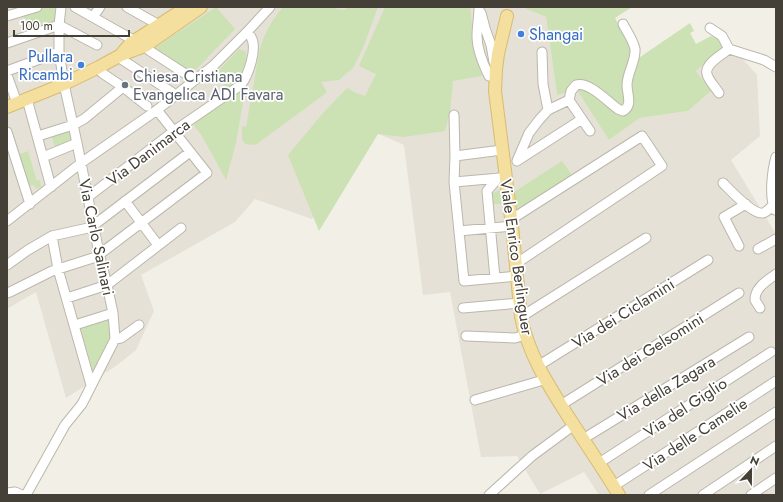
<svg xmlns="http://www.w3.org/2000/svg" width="783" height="502" font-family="Jost,sans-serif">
<rect width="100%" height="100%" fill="#f2efe7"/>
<path fill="#e5e1d6" d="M7 7H527L526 9 546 17 557 95 577 89 609 140 640 118 688 111 711 91 696 71 729 43 757 75 760 136 731 160 776 234V495H599L584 472 540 494 517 456 481 457 450 292 423 295 404 145 372 131 312 219 255 199 235 222 141 275 154 311 136 350 116 366 66 398 36 292 7 309Z"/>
<path fill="#cce2b4" d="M46 7H55L56 23 26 32 24 14Z
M216 7 235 29 190 76 150 51Z
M283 7H333L337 9 345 10 347 7H378L363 48 353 68 339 80 321 82 326 90V93L257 144C240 147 242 140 242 126L246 127 260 48C265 32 272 20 283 7Z
M385 7H470L474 44 482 76 453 81 450 112 445 131 404 137 378 134 319 231 288 155 323 113 347 88 356 93 365 96 376 74 359 66Z
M527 7H632L615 18 630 47V56L627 66 690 23 694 31 690 33 696 44 711 36 729 43 696 71 711 91 688 111 640 118 609 140 577 90 557 95 546 17 526 9Z
M239 49 245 51C249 58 241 76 236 82 233 84 230 86 228 88H226L215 74Z
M237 90 239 91 243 102 236 143 226 180 202 136 193 124Z
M69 129 76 143 56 150 51 135Z
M28 151 37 181 40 180 41 187 36 189 34 185 30 186 25 178 17 155Z
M562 161 572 175 518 210 514 192Z
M503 189 505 204H493V193Z
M111 318 112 335 94 375 80 327Z"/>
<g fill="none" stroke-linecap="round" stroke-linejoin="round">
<defs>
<path id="minor" d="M75 7 135 41
M127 7 159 25
M479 7C479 17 477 26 477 36 477 50 483 64 489 76
M481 13 485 28 491 45 494 62
M7 16 37 7
M93 17 100 7
M710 28 722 36 729 49
M7 43 59 25 97 45
M145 46 150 51 195 80
M542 52 543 84 548 110
M118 57 176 95
M99 67 102 73 123 87 147 106
M7 71 59 52
M7 75 17 103
M719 93C716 88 708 80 707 74 704 64 723 54 729 49L764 60 776 67
M27 99 51 187
M569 100 590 131
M454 115 455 156 454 182 464 281 517 276
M7 132 30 204
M38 136 73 125 84 119 123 87
M455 156 502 150
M43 157 77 143
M517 161 529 133 539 120 548 110 569 100 571 91 576 85C589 81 608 102 618 109L623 111C633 106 627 94 627 85 627 73 636 61 635 49 633 40 627 32 623 24
M517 161 582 119
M454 182 500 178
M723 183C730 190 753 215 763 213 767 212 770 208 773 205
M88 197 174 131 241 85C248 75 258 49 251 37 250 35 248 34 247 32
M125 201 158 245
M775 210C769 197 772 171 776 157
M510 217H515L642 136 662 166 520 261 515 262
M7 221 81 163 157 110 214 65 247 32 270 7
M459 231 512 226
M52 236 58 269 91 385
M739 246 724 217 746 204
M758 249 776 239
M7 265 28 250 52 236 88 228 94 225 190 152
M495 278 487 191 498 178
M7 293 10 292 52 271 96 257 207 173 157 110
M67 298 107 285 181 228
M463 308 520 303
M760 308 755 300C755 287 767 281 776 274
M521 317 646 238
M75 325 113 313
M466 336 515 338 525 335
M115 339 121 338 139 325
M538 366 708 260
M475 400 540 381 545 378
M561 405 739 293
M583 439 749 337
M599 463 771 352
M614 486 776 381
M7 493 15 492 22 495
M26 495 65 425 82 404 115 339 113 313 107 285 99 253 77 143 64 84 59 52V25L61 7
M489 495 532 456 574 425
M649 495 776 412
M703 495 776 446
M751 495 776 478"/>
<path id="major" d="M507 16 498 54 496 69 495 91 512 226 521 317C528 353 547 383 566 413 584 441 602 467 619 495
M123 52 131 43 187 7
M7 107 64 84 99 67 121 55 145 46 201 7"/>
</defs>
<use href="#minor" stroke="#bcb7ab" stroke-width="11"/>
<use href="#major" stroke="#d7bc70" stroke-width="14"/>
<use href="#minor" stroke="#fff" stroke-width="9"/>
<use href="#major" stroke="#f4df9e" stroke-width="12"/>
</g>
<g fill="#3f7fe0" stroke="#fff" stroke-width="1.5">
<circle cx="521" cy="34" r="4"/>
<circle cx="81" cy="65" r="4"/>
</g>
<circle fill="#6b7280" stroke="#fff" stroke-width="1.5" cx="125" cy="85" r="4"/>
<g text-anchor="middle" stroke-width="3.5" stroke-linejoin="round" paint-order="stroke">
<g font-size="16" fill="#366cbe" stroke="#fff" text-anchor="start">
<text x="529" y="40">Shangai</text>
<text x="73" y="62" text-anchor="end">Pullara<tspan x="73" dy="18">Ricambi</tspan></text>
</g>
<g font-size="16" fill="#5b616d" stroke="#fff" text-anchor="start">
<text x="133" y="82">Chiesa Cristiana<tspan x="133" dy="18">Evangelica ADI Favara</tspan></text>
</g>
<g font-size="16" fill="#444037" stroke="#fff">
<text transform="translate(148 152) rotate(-37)" y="6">Via Danimarca</text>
<text transform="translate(97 237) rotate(78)" y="6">Via Carlo Salinari</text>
<text transform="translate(517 257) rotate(82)" y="6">Viale Enrico Berlinguer</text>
<text transform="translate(623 313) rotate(-32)" y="6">Via dei Ciclamini</text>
<text transform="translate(650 349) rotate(-32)" y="6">Via dei Gelsomini</text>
<text transform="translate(666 388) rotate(-31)" y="6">Via della Zagara</text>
<text transform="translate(685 407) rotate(-33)" y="6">Via del Giglio</text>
<text transform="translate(695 434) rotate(-33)" y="6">Via delle Camelie</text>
</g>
</g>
<rect width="783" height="502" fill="none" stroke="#444037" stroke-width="16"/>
<g transform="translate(751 470) rotate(22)" stroke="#ffffff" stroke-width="3" paint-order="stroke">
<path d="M0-3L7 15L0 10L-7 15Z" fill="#444037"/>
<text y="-6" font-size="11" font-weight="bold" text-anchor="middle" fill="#444037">N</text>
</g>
<path d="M14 30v6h115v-6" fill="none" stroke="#444037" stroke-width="2"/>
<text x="20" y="30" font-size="12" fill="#444037" stroke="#ffffff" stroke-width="3" paint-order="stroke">100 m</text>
</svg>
